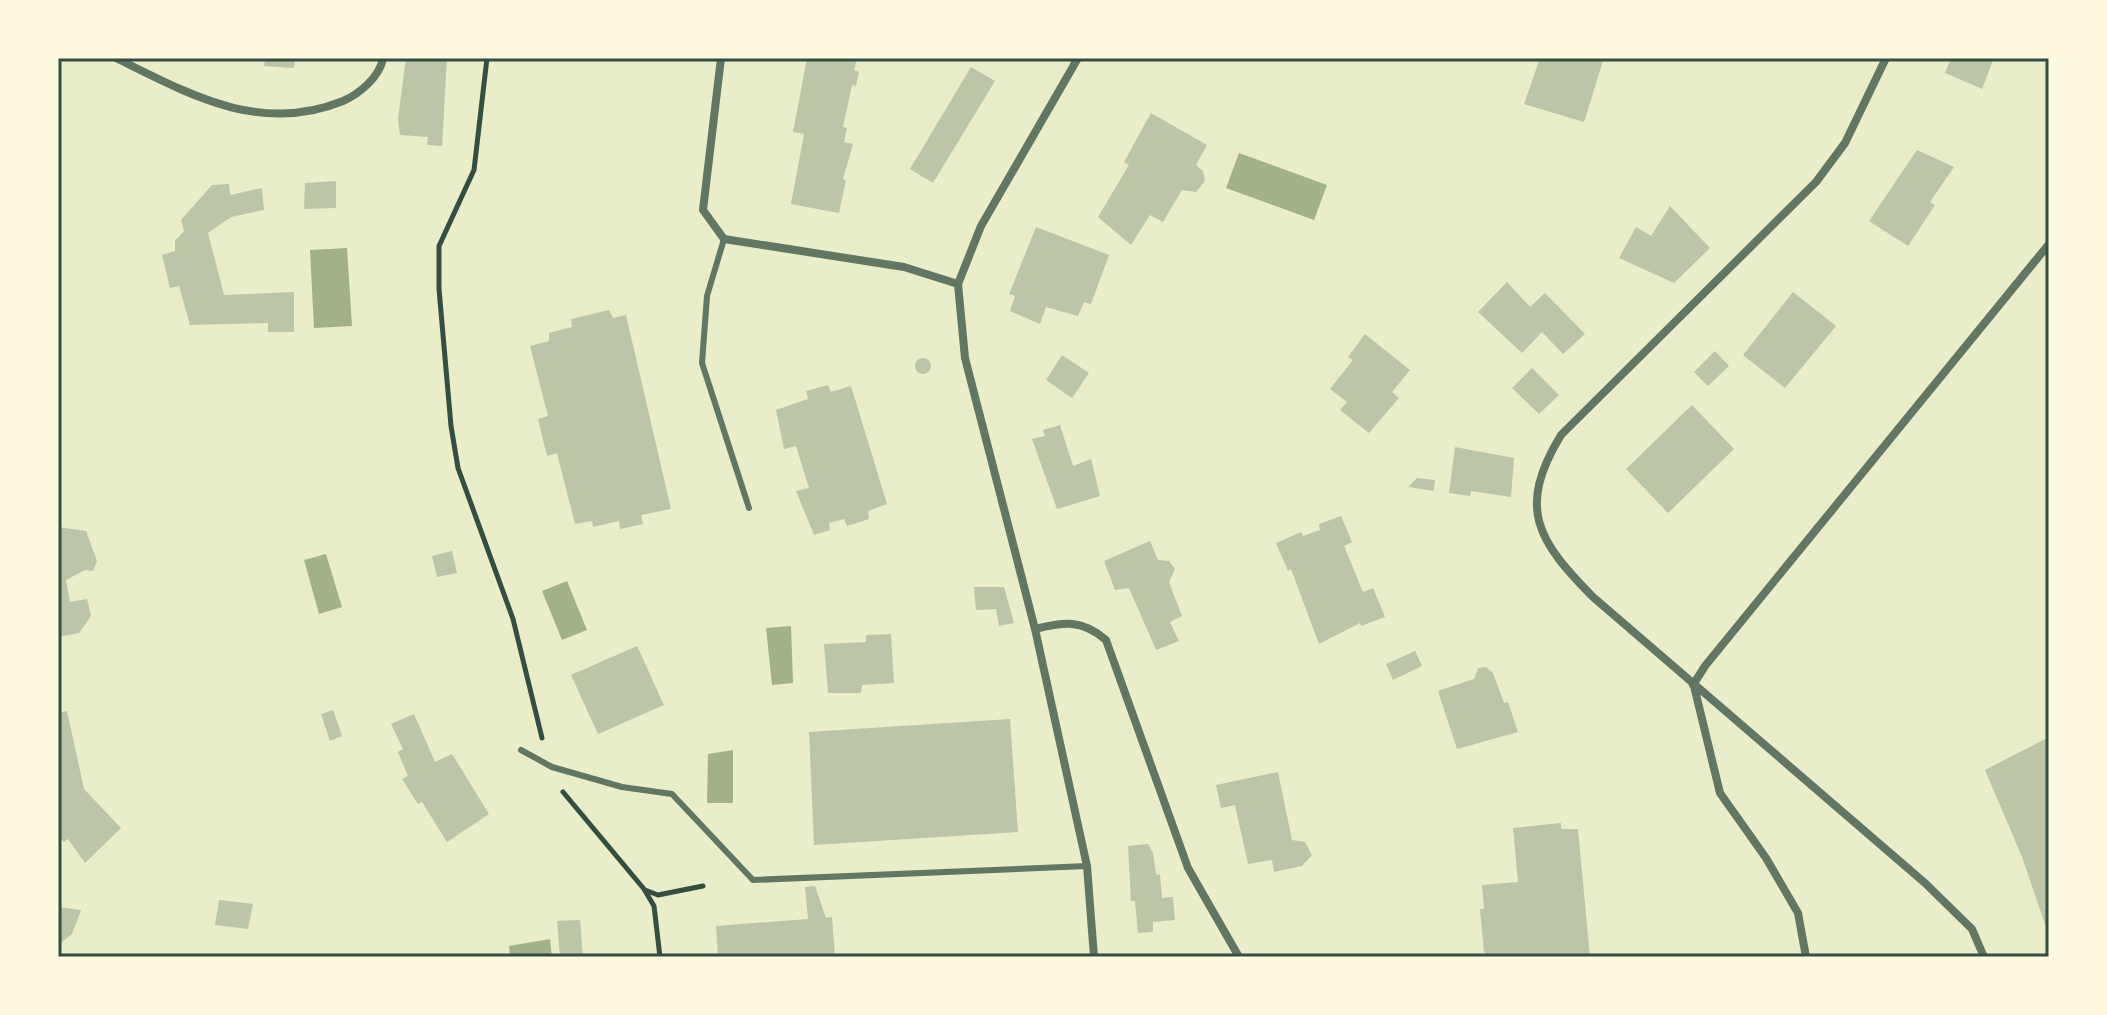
<svg xmlns="http://www.w3.org/2000/svg" width="2107" height="1015" font-family="'Asap Condensed',sans-serif">
<rect width="100%" height="100%" fill="#e9edc9"/>
<path fill="#a3b18a" d="M1239 153 1327 185 1314 220 1226 188Z
M347 248 352 326 314 328 310 250Z
M326 554 342 607 319 614 304 560Z
M567 581 587 630 562 640 542 591Z
M791 626 793 683 772 685 766 628Z
M733 750V803H707L708 754Z
M550 939 552 957H510L509 946Z"/>
<path fill="#bcc5a7" d="M265 58H295L294 68 264 66Z
M406 58H447L442 146 427 145 428 137 400 135 398 119Z
M807 58H857L854 70 859 72 856 86 852 85 843 127 847 128 844 142 853 144 843 179 846 180 839 213 791 204 804 134 793 132Z
M1540 58H1604L1584 122 1524 104Z
M1951 58H1994L1982 89 1945 73Z
M971 67 995 81 933 183 910 169Z
M1151 113 1207 145 1196 165 1203 171 1205 181 1196 192 1182 190 1163 222 1150 215 1131 245 1098 217 1129 165 1124 162Z
M1917 150 1954 167 1930 202 1935 205 1908 246 1869 221Z
M336 181V208L304 209 305 183Z
M229 184 230 195 262 188 264 210 231 217 208 233 224 295 294 292V332H268V323L190 325 179 286 170 288 162 255 175 251V241L184 231 181 220 212 185Z
M1670 206 1710 248 1674 283 1619 258 1636 227 1651 236Z
M1036 227 1109 255 1091 304 1084 302 1078 316 1046 307 1040 324 1010 311 1015 296 1009 294Z
M1507 282 1530 307 1545 293 1585 334 1563 354 1542 332 1522 353 1478 312Z
M1793 292 1836 326 1785 388 1743 355Z
M609 310 613 318 626 315 671 509 641 515 643 524 620 529 619 521 593 527 592 521 575 524 557 453 547 456 538 419 548 416 530 346 549 341V333L572 327 571 319Z
M1365 334 1410 370 1392 392 1399 398 1369 433 1340 410 1347 402 1330 389 1353 360 1348 357Z
M1715 351 1729 366 1708 386 1694 372Z
M1062 355 1089 373 1072 398 1046 380Z
M915 366a8 8 0 1 1 16 0a8 8 0 1 1-16 0Z
M1532 368 1559 395 1539 414 1512 388Z
M828 385 831 392 851 386 887 504 868 511 869 519 847 526 844 519 829 523 830 530 814 535 796 491 809 488 796 446 784 449 776 410 808 399 806 391Z
M1692 405 1734 449 1668 513 1626 469Z
M1060 425 1073 466 1091 459 1100 496 1057 509 1032 439 1045 436 1043 430Z
M1455 447 1514 458 1511 497 1471 491 1470 496 1449 493Z
M1417 478 1435 480 1434 491 1408 487Z
M1341 516 1352 542 1344 546 1363 592 1373 588 1385 617 1361 626 1360 623 1319 644 1291 569 1288 571 1276 543 1301 532 1303 536 1320 530 1319 524Z
M58 527 86 531 97 561 93 571 85 570 66 580 70 602 87 599 91 616 79 633 58 637Z
M1150 541 1158 560 1169 561 1175 569 1169 582 1182 616 1170 622 1179 641 1156 650 1129 588 1115 590 1104 561Z
M452 551 457 573 437 577 432 556Z
M974 587H1004L1014 623 999 626 996 609 976 610Z
M891 634 894 683 862 685 861 693H828L824 644 866 642V635Z
M637 646 664 705 598 734 571 675Z
M1415 651 1422 666 1393 680 1386 664Z
M1486 667 1493 673 1504 703 1508 702 1518 732 1457 749 1438 691 1474 679 1478 668Z
M333 710 342 736 330 741 321 714Z
M67 711 84 789 121 828 85 863 68 839 64 842 58 837V713Z
M414 714 435 762 452 754 489 814 447 842 422 802 418 804 402 779 408 776 398 752 403 749 391 724Z
M1010 719 1018 832 814 845 809 732Z
M2049 737V933H2048L2022 857 1985 770Z
M1278 772 1292 840 1305 842 1312 855 1302 866 1274 872 1272 860 1248 864 1235 805 1221 808 1216 785Z
M1561 823V829H1578L1590 957H1488L1484 952 1480 909H1484L1482 885 1518 882 1513 828Z
M1148 844 1153 853 1156 874 1160 875 1162 898 1173 897 1175 920 1153 922V932L1138 933 1135 901H1131L1128 846Z
M815 886 826 918 832 917 835 957H718L716 926 808 919 805 887Z
M219 900 253 904 248 929 215 925Z
M58 907 81 910 72 934 58 945Z
M580 920 583 957H560L557 921Z"/>
<g fill="none" stroke-linecap="round" stroke-linejoin="round">
<path stroke="#344e41" stroke-width="5" d="M487 58 474 170 439 246V289L451 426 458 468 513 619 542 738
M563 792 644 889 654 906 660 957
M645 890 658 895 703 886"/>
<path stroke="#617663" stroke-width="6" d="M724 239 707 296 702 363 749 508
M521 750 552 767 622 787 672 794 753 880 1087 866"/>
<path stroke="#617663" stroke-width="8" d="M116 58C189 94 260 135 343 101 359 94 380 77 383 58
M721 58 703 210 724 239 904 267 958 284
M1078 58 981 226 958 284 965 358 1035 629 1087 866 1094 957
M1886 58 1845 143 1816 182 1561 435C1516 509 1538 541 1593 597L1925 883 1972 929 1984 957
M1035 629C1064 622 1082 619 1106 640L1188 868 1239 957
M1693 685 1705 666 2049 244
M1694 686 1720 793 1766 858 1798 913 1806 957"/>
</g>
<rect width="2107" height="1015" fill="none" stroke="#fefae0" stroke-width="120"/>
<rect x="60" y="60" width="1987" height="895" fill="none" stroke="#344e41" stroke-width="3"/>
</svg>
